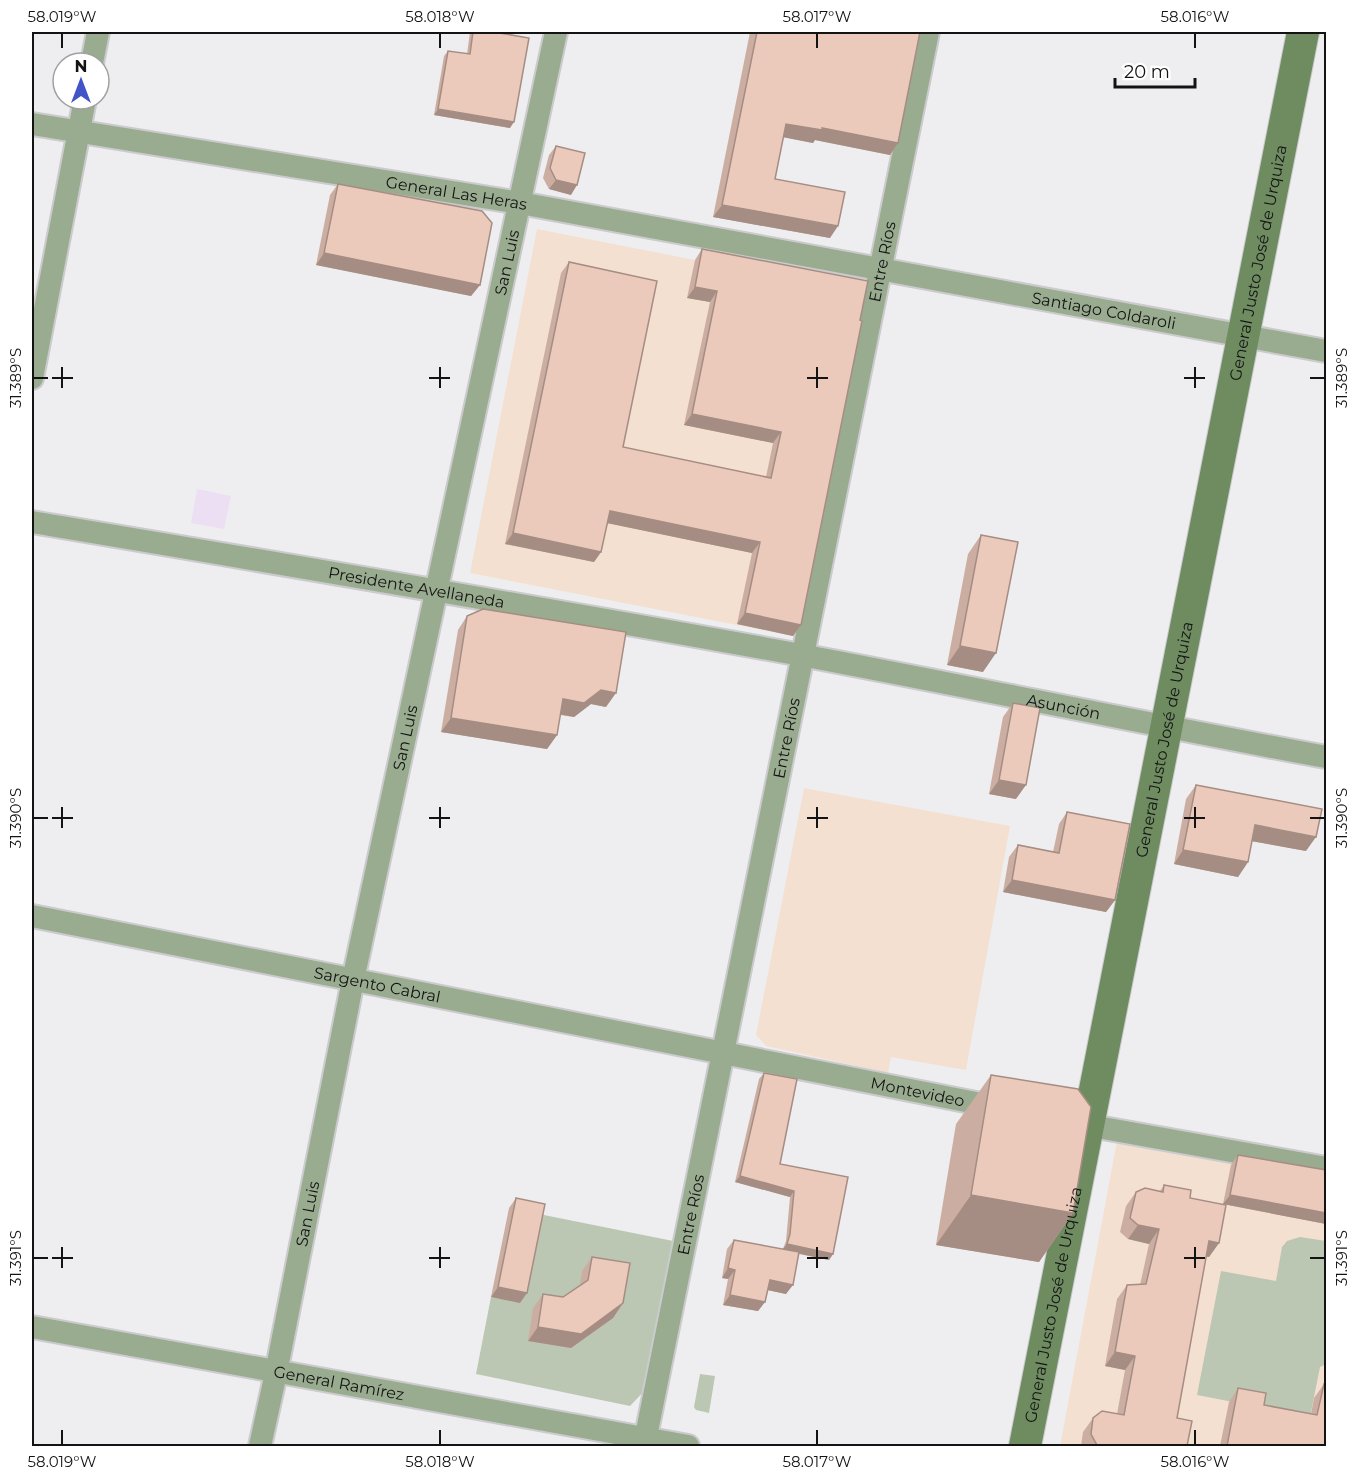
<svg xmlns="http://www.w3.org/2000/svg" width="1358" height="1478" font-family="Montserrat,sans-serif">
<rect width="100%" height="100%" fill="#eeeef1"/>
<path fill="#f4e0d1" d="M537 229 695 260 688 298 853 329 793 636 470 573Z
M804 788 1010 826 966 1070 891 1057 888 1073 766 1046 756 1035Z
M1117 1141 1326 1179V1446H1060Z"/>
<path fill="#ecdff3" d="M197 489 231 496 224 529 191 523Z"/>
<path fill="#bbc7b3" d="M539 1214 678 1242 648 1387 630 1406 476 1374 491 1297 516 1302Z
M1300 1237 1326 1241V1364L1320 1367 1310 1417 1197 1395 1221 1271 1276 1281 1282 1247 1287 1241Z
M700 1374 715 1376 709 1413 696 1410 694 1407Z"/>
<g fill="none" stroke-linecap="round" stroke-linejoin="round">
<defs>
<g id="street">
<path d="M92 63 98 32"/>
<path id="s1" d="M32 124 520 203 1326 351"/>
<path d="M32 378 85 99"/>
<path id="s2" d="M32 522C288 565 545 608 801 655 976 688 1151 725 1326 757"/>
<path id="s3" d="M32 916 1001 1108"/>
<path d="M1075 1123 1326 1168"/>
<path id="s4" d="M32 1327 688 1446"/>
<path id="s5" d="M260 1446 276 1373 353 980 556 32"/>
<path id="s6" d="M644 1446 928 32"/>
</g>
<g id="secondary">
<path id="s7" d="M1025 1446 1303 32"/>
</g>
</defs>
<use href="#street" stroke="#cbcbce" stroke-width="26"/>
<use href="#secondary" stroke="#cbcbce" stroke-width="34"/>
<use href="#street" stroke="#99ac8f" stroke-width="22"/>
<use href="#secondary" stroke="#6f8c61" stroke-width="32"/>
</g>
<path fill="#cbaea1" d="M470 32H500L510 128 434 115 444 56 448 51 467 54Z
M750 32H920L898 143 890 155 815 140 813 143 783 137 775 179 830 238 713 217Z
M556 146 571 195 549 189 543 178 549 155Z
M338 184 480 285 471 296 316 265 330 195Z
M702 249 868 281 801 625 793 636 737 624 752 553 607 523 601 552 594 562 505 544 561 273 569 262 623 447 766 477 773 443 684 425 710 302 687 298 695 260Z
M981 535 983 672 947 665 968 554Z
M467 616 606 707 591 704 574 717 560 715 557 735 547 749 441 732 458 630Z
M1013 703 1016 799 989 794 1003 717Z
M1196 785 1306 851 1252 841 1248 862 1238 877 1174 864 1186 799Z
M1067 812 1115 900 1106 912 1003 892 1009 857 1018 845 1053 852 1059 824Z
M764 1073 780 1164 833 1254 829 1260 799 1254 786 1294 767 1290 765 1302 758 1311 723 1305 728 1279 722 1278 727 1249 734 1240 783 1249 786 1241 790 1197 735 1182 759 1079Z
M991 1075 1073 1213 1039 1262 936 1245 956 1124Z
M1238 1155 1326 1170V1224L1223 1204 1231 1165Z
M1164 1185 1190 1198 1219 1243 1209 1257H1206L1177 1418 1187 1446H1081L1083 1432 1093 1418 1117 1414 1125 1370 1105 1366 1117 1299 1127 1285H1140L1149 1244 1128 1239 1120 1232 1126 1206 1136 1192 1160 1191Z
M516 1198 520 1303 491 1297 509 1208Z
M592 1257 623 1303 613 1318 571 1348 528 1341 533 1308 543 1294 563 1297 580 1285 582 1271Z
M1324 1384 1326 1446H1220L1229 1402 1238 1388 1264 1405 1311 1414 1314 1398Z"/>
<path fill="#a58d83" d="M438 109 514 122 510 128 434 115Z
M786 124 822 128 898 143 890 155 815 140 813 143 777 136Z
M556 180 577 185 571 195 549 189Z
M722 205 838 226 830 238 713 217Z
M324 253 480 285 471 296 316 265Z
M695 287 717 291 710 302 687 298Z
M692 414 781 432 773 443 684 425Z
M610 511 760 542 752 553 602 522Z
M513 533 601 552 594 562 505 544Z
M745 613 801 625 793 636 737 624Z
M960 646 996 653 983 672 947 665Z
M601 690 616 693 606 707 591 704 574 717 553 713 563 699Z
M451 718 557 735 547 749 441 732Z
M999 780 1026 785 1016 799 989 794Z
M1255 825 1316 837 1306 851 1245 840Z
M1183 850 1248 862 1238 877 1174 864Z
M1012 880 1115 900 1106 912 1003 892Z
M740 1176 794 1191 790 1197 735 1182Z
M971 1195 1073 1213 1039 1262 936 1245Z
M1230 1195 1326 1213V1224L1223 1204Z
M1138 1225 1159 1229 1149 1244 1128 1239Z
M1209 1241 1219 1243 1209 1257 1199 1255Z
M787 1244 833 1254 829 1260 782 1250Z
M728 1268 735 1270 728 1279 722 1278Z
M770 1280 793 1285 786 1294 763 1289Z
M498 1287 527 1293 520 1303 491 1297Z
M730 1295 765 1302 758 1311 723 1305Z
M623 1303 613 1318 571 1348 528 1341 538 1327Z
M1115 1352 1135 1356 1125 1370 1105 1366Z"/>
<path fill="#eccabb" stroke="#a58d83" stroke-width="1.5" d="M473 32H500V33L529 38 514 122 438 109 448 51 470 54Z
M757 32H920L898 143 822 128V130L786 124 775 179 845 192 838 226 722 205Z
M556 146 585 153 577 185 556 180 550 168Z
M338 184 482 211 492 223 480 285 324 253Z
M702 249 868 281 860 320 862 321 801 625 745 613 760 542 610 511 601 552 513 533 569 262 657 281 623 447 771 478 781 432 692 414 717 291 695 287Z
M981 535 1018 542 996 653 960 646Z
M483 609 626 632 616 693 601 690 584 703 563 699 557 735 451 718 467 616Z
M1013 703 1040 708 1026 785 999 780Z
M1196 785 1322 809 1316 837 1255 825 1248 862 1183 850Z
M1067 812 1130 824 1115 900 1012 880 1018 845 1059 853Z
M764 1073 797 1079 780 1164 848 1177 833 1254 787 1244 790 1234 794 1191 740 1176Z
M991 1075 1078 1089 1091 1107 1073 1213 971 1195Z
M1238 1155 1326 1170V1213L1230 1195Z
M1164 1185 1191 1190 1190 1198 1226 1205 1219 1243 1209 1241 1177 1418 1192 1421 1187 1446H1107L1097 1445 1091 1434 1093 1418 1102 1411 1124 1415 1135 1356 1115 1352 1127 1285 1146 1284 1159 1229 1138 1225 1130 1218 1136 1192 1145 1188 1163 1192Z
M516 1198 545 1204 527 1293 498 1287Z
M734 1240 799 1252 793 1285 770 1280 765 1302 730 1295 735 1270 728 1268Z
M592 1257 630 1263 623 1303 581 1334 538 1327 543 1294 563 1297 588 1280Z
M1324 1384 1326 1385V1446H1227L1238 1388 1266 1393 1264 1405 1317 1415Z"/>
<path fill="none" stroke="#131314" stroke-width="2" d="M62 33V48M440 33V48M817 33V48M1195 33V48M62 367V388M440 367V388M817 367V388M1195 367V388M33 378H48M52 378H73M429 378H450M807 378H828M1184 378H1205M1310 378H1325M62 807V828M440 807V828M817 807V828M1195 807V828M33 818H48M52 818H73M429 818H450M807 818H828M1184 818H1205M1310 818H1325M62 1247V1268M440 1247V1268M817 1247V1268M1195 1247V1268M33 1258H48M52 1258H73M429 1258H450M807 1258H828M1184 1258H1205M1310 1258H1325M62 1430V1445M440 1430V1445M817 1430V1445M1195 1430V1445"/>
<g text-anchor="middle" stroke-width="5" stroke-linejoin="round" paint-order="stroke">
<g font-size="16" fill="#131314" stroke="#fff">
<text dy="6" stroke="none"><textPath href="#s1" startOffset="430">General Las Heras</textPath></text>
<text dy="6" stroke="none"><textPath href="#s6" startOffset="1208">Entre Ríos</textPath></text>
<text dy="6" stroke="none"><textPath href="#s7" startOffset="1206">General Justo José de Urquiza</textPath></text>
<text dy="6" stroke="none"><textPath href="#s5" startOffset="1209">San Luis</textPath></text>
<text dy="6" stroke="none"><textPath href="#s1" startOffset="1088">Santiago Coldaroli</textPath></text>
<text dy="6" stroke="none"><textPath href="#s2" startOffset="390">Presidente Avellaneda</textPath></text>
<text dy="6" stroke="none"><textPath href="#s2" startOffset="1048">Asunción</textPath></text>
<text dy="6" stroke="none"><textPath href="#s5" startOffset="723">San Luis</textPath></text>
<text dy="6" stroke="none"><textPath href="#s6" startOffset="722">Entre Ríos</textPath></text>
<text dy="6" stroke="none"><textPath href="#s7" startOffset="720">General Justo José de Urquiza</textPath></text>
<text dy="6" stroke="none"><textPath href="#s3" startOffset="352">Sargento Cabral</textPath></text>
<text dy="6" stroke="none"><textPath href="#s3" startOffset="903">Montevideo</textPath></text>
<text dy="6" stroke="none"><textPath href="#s5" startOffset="237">San Luis</textPath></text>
<text dy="6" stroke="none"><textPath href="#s6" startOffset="236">Entre Ríos</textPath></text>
<text dy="6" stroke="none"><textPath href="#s7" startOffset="144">General Justo José de Urquiza</textPath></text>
<text dy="6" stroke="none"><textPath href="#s4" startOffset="312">General Ramírez</textPath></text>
</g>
</g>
<rect width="1358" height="1478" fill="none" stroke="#ffffff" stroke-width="66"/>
<g transform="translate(81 81)"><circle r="28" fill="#ffffff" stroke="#a1a1a1" stroke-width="1.5"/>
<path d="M0-4.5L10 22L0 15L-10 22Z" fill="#4154c8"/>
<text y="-9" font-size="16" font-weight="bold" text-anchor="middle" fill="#131314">N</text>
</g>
<path d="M1115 78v9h80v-9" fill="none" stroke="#131314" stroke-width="3"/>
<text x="1124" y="78" font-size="18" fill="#131314" stroke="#ffffff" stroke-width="4.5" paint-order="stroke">20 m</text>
<rect x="33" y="33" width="1292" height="1412" fill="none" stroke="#131314" stroke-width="2"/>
<g font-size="15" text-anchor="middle" fill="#131314">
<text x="62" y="22">58.019°W</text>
<text x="440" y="22">58.018°W</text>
<text x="817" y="22">58.017°W</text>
<text x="1195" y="22">58.016°W</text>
<text transform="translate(16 378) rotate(-90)" y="5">31.389°S</text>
<text transform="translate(1342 378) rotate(-90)" y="5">31.389°S</text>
<text transform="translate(16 818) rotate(-90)" y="5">31.390°S</text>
<text transform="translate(1342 818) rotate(-90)" y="5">31.390°S</text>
<text transform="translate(16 1258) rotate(-90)" y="5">31.391°S</text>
<text transform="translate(1342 1258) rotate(-90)" y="5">31.391°S</text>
<text x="62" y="1467">58.019°W</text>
<text x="440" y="1467">58.018°W</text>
<text x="817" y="1467">58.017°W</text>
<text x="1195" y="1467">58.016°W</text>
</g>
</svg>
